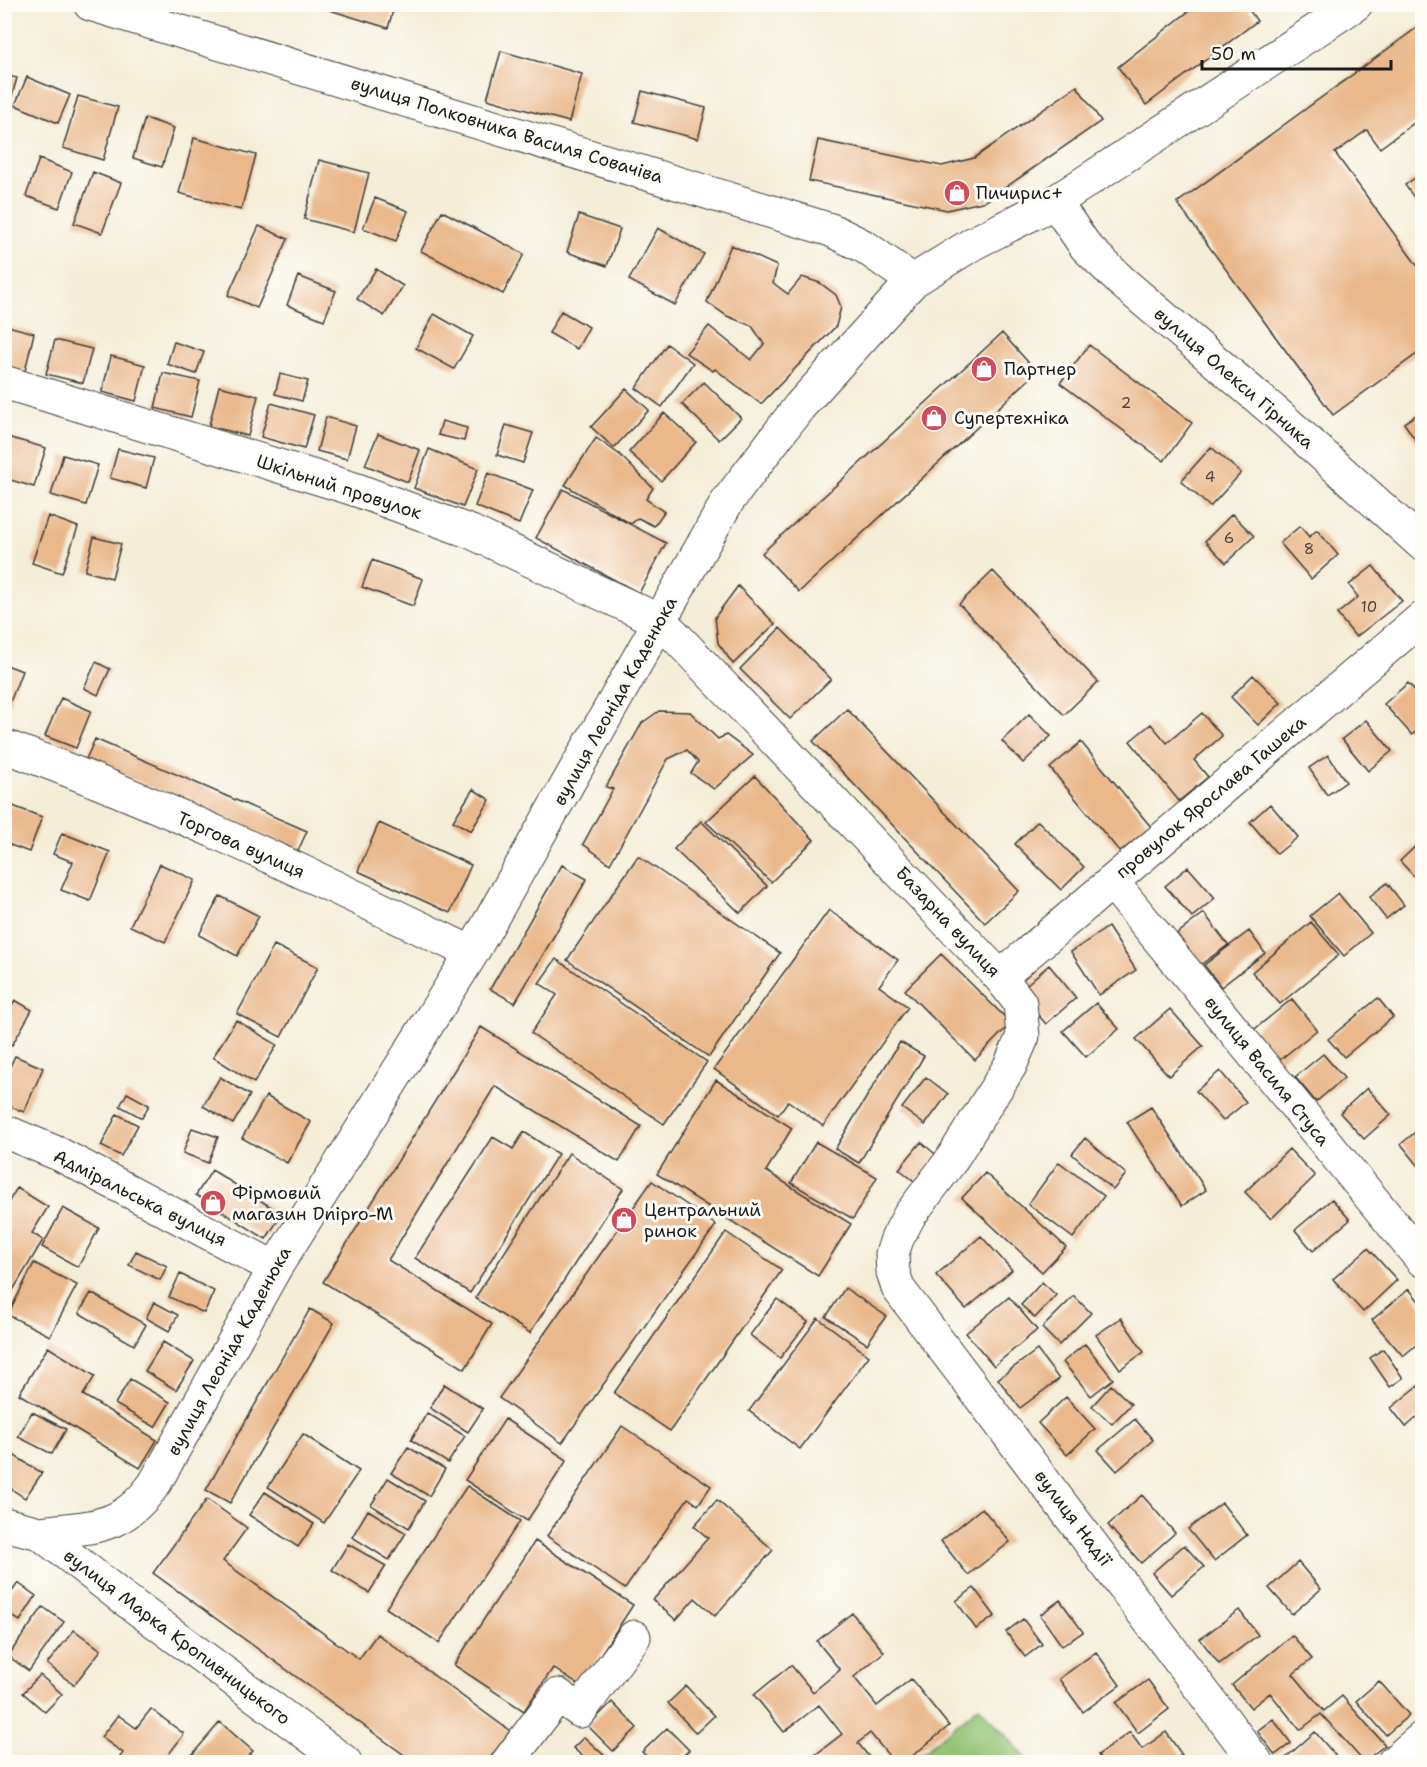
<svg xmlns="http://www.w3.org/2000/svg" width="1427" height="1767" font-family="'Shantell Sans',sans-serif">
<rect width="100%" height="100%" fill="#fdfcf7"/>
<filter id="ink" filterUnits="userSpaceOnUse"><feTurbulence type="fractalNoise" baseFrequency=".0167" numOctaves="2"/><feDisplacementMap in="SourceGraphic" scale="12" xChannelSelector="R" yChannelSelector="G"/><feConvolveMatrix kernelMatrix="1 2 1 2 8 2 1 2 1" color-interpolation-filters="sRGB"/></filter>
<filter id="wash" filterUnits="userSpaceOnUse"><feTurbulence type="fractalNoise" baseFrequency=".008" numOctaves="4" result="noise"/><feDisplacementMap in="SourceGraphic" scale="24" xChannelSelector="R" yChannelSelector="G"/><feGaussianBlur stdDeviation="1.35" result="paint"/><feColorMatrix in="noise" values="0 0 0 0 0 0 0 0 0 0 0 0 0 0 0 0 0 1.4 0 .05"/><feComposite in="paint" operator="in"/></filter>
<g filter="url(#wash)">
<rect width="100%" height="100%" fill="#f4edd8"/>
<path fill="#94c576" stroke="#587049" stroke-width="1.5" d="M979 1706 1030 1762H911Z"/>
<g id="blocks">
<path fill="#eab88b" d="M310 4H395L388 28Z
M1198 4H1245L1257 21 1146 105 1118 67Z
M1422 24V117L1380 148 1367 130 1335 153 1422 272V350L1333 415 1177 203Z
M501 51 582 74 569 122 487 99Z
M4 75 17 78 5 120H4Z
M27 77 70 95 58 123 15 105Z
M1077 86 1101 121 986 201 947 210 809 181 818 140 942 166 974 158Z
M642 91 706 108 698 139 634 122Z
M78 96 118 107 103 160 63 148Z
M145 118 174 128 162 167 133 158Z
M194 138 256 155 241 210 179 193Z
M39 159 72 172 59 208 26 196Z
M319 160 369 173 354 232 304 219Z
M93 172 121 183 102 233 74 223Z
M1422 173V209L1405 185Z
M375 198 408 211 396 241 363 228Z
M442 211 524 254 503 294 421 251Z
M579 215 620 229 607 266 567 252Z
M259 226 288 239 257 308 228 295Z
M658 228 704 254 675 305 629 280Z
M731 245 777 266 773 283 788 294 802 277 820 283 836 295 841 307 836 326 761 404 715 369 713 371 686 353 709 326 751 360 764 344 752 326 727 316 707 302Z
M376 269 403 286 384 316 357 299Z
M298 276 336 291 324 320 287 305Z
M561 311 589 327 577 349 549 333Z
M434 314 473 336 454 369 416 348Z
M4 325 34 333 25 371 4 366Z
M1002 333 1037 372 799 592 762 553Z
M55 340 92 349 83 383 46 374Z
M174 342 204 352 196 374 167 364Z
M667 344 693 363 662 407 636 388Z
M1089 345 1192 423 1164 461 1060 383Z
M111 356 145 365 136 401 102 392Z
M163 373 200 381 191 417 155 408Z
M280 374 308 381 302 401 275 394Z
M704 382 741 418 719 440 682 404Z
M219 386 258 396 248 436 209 426Z
M626 389 649 410 614 448 591 427Z
M271 403 314 415 304 449 261 437Z
M1422 411V450L1404 423Z
M664 413 696 442 661 481 629 452Z
M326 417 356 426 347 459 317 451Z
M442 421 467 428 464 441 438 435Z
M506 425 533 433 523 463 497 455Z
M378 434 420 450 408 482 365 465Z
M4 436 46 448 34 487 4 478Z
M596 438 619 454 653 488 646 499 664 512 654 526 638 518 631 524 565 485Z
M1211 447 1241 473 1210 507 1181 481Z
M118 449 154 458 146 488 110 478Z
M429 449 478 469 463 507 414 488Z
M63 455 98 465 86 505 51 495Z
M488 473 533 490 519 524 475 506Z
M563 489 666 543 639 593 536 538Z
M1232 514 1254 536 1226 563 1205 541Z
M48 516 78 527 62 573 32 563Z
M1300 526 1309 537 1317 530 1338 555 1311 579 1280 543Z
M94 537 121 544 112 578 85 571Z
M372 560 423 579 413 606 362 587Z
M1373 566 1402 601 1356 637 1337 614 1358 597 1349 585Z
M993 571 1098 682 1064 715 959 604Z
M738 586 775 624 733 664 718 643 715 617Z
M780 628 831 679 790 719 740 669Z
M96 662 110 669 98 695 84 688Z
M4 664 22 671 7 710H4Z
M1253 675 1281 703 1258 725 1231 697Z
M1408 683 1422 698V726L1412 735 1384 704Z
M61 698 91 711 76 748 45 736Z
M847 709 1019 891 985 923 813 741Z
M659 711 690 712 718 739 726 735 753 755 714 789 691 773 698 762 687 750 668 759 610 864 583 844 613 789 606 787 642 723Z
M1202 713 1222 736 1194 760 1208 777 1179 801 1130 741 1151 724 1167 743Z
M1029 714 1051 736 1023 763 1002 741Z
M1366 720 1392 751 1368 771 1342 739Z
M95 739 307 831 298 851 86 759Z
M1081 742 1151 827 1120 852 1050 768Z
M1328 755 1346 782 1327 795 1309 768Z
M755 776 814 840 771 882 706 822Z
M473 789 490 800 471 831 453 821Z
M5 803 42 817 29 852 5 843Z
M1270 804 1298 837 1277 854 1250 822Z
M701 821 767 886 740 913 674 849Z
M1038 821 1084 867 1061 890 1015 844Z
M379 823 471 865 450 913 358 871Z
M62 833 110 852 90 901 61 890 73 862 53 854Z
M1422 840V885L1400 861Z
M638 856 780 953 709 1057 567 960Z
M160 864 195 880 165 942 130 926Z
M562 865 587 879 515 1003 490 989Z
M1188 867 1215 898 1192 917 1165 886Z
M1387 883 1404 905 1386 919 1369 897Z
M1338 893 1371 933 1344 956 1310 916Z
M220 896 259 916 237 956 199 935Z
M829 910 898 960 879 986 908 1007 823 1126 788 1101 778 1115 714 1069Z
M1204 913 1228 945 1200 965 1177 934Z
M1311 922 1339 955 1280 1004 1252 972Z
M1108 927 1136 970 1099 995 1071 952Z
M1249 931 1265 953 1221 987 1204 965Z
M274 945 318 967 281 1037 237 1014Z
M941 954 1011 1023 975 1060 905 990Z
M556 959 707 1062 664 1124 531 1033 557 995 539 983Z
M1049 965 1076 998 1046 1024 1018 992Z
M1378 998 1393 1017 1344 1057 1328 1039Z
M1292 999 1317 1030 1276 1063 1251 1032Z
M15 1000 32 1010 12 1045 4 1041V1019Z
M1096 1003 1119 1029 1086 1057 1063 1031Z
M1170 1009 1203 1046 1169 1076 1136 1039Z
M236 1020 277 1045 254 1083 213 1057Z
M481 1027 641 1126 619 1162 495 1086 388 1260 492 1324 465 1369 323 1282Z
M900 1042 924 1056 859 1163 835 1149Z
M1323 1054 1344 1078 1316 1102 1295 1077Z
M15 1056 43 1068 24 1112 4 1104V1079Z
M1220 1071 1246 1102 1223 1121 1196 1091Z
M220 1077 250 1095 233 1124 203 1106Z
M926 1077 948 1094 925 1125 902 1108Z
M716 1080 792 1128 766 1171 851 1224 818 1276 657 1174Z
M1367 1088 1391 1115 1364 1139 1340 1113Z
M127 1093 149 1105 142 1118 120 1106Z
M266 1096 311 1122 287 1163 242 1138Z
M1151 1107 1206 1190 1182 1206 1127 1122Z
M117 1114 138 1125 121 1156 101 1146Z
M192 1128 218 1137 208 1163 183 1153Z
M1420 1128 1422 1131V1170L1401 1144Z
M524 1132 558 1154 470 1293 415 1258 493 1137 513 1149Z
M1085 1138 1126 1174 1113 1190 1072 1154Z
M816 1142 877 1177 853 1219 791 1183Z
M921 1142 941 1159 919 1185 899 1169Z
M1289 1149 1315 1176 1271 1219 1245 1192Z
M569 1153 623 1189 530 1333 475 1298Z
M1059 1162 1104 1196 1073 1238 1028 1204Z
M212 1170 282 1214 266 1239 196 1195Z
M985 1173 1066 1247 1042 1272 962 1198Z
M652 1181 716 1225 562 1443 499 1398Z
M17 1188 48 1207 32 1233 43 1240 12 1292 4 1288V1209Z
M1332 1199 1350 1220 1313 1251 1295 1230Z
M63 1208 99 1228 78 1267 42 1247Z
M726 1232 782 1270 670 1431 614 1393Z
M981 1236 1012 1270 966 1309 936 1275Z
M1368 1248 1397 1280 1363 1312 1333 1279Z
M136 1251 167 1266 160 1280 129 1265Z
M34 1263 77 1285 50 1336 8 1315Z
M180 1274 214 1291 204 1313 169 1297Z
M1042 1282 1056 1295 1035 1318 1021 1305Z
M845 1288 886 1316 867 1344 826 1317Z
M1409 1289 1422 1305V1340L1403 1356 1372 1320Z
M91 1293 146 1325 134 1345 79 1313Z
M1074 1296 1091 1313 1059 1345 1042 1328Z
M1009 1297 1037 1330 994 1366 966 1333Z
M777 1299 808 1322 780 1358 750 1335Z
M154 1302 178 1315 169 1331 146 1318Z
M310 1309 334 1323 230 1503 206 1490Z
M818 1318 869 1356 800 1449 749 1411Z
M1121 1318 1144 1352 1120 1369 1096 1335Z
M163 1342 194 1361 176 1390 145 1371Z
M1085 1344 1113 1379 1091 1396 1063 1362Z
M48 1347 95 1376 83 1395 157 1440 140 1468 19 1394Z
M1383 1349 1403 1378 1390 1387 1370 1358Z
M1037 1350 1059 1379 1020 1408 998 1379Z
M130 1379 170 1402 155 1427 115 1404Z
M444 1384 483 1409 468 1432 430 1408Z
M1111 1385 1131 1404 1112 1424 1092 1406Z
M1418 1386 1422 1391V1413L1406 1427 1391 1408Z
M1066 1397 1095 1429 1067 1455 1038 1423Z
M32 1412 66 1429 52 1454 18 1437Z
M427 1413 465 1436 448 1463 411 1440Z
M505 1419 567 1460 527 1521 465 1480Z
M1135 1419 1153 1440 1117 1471 1098 1450Z
M622 1426 711 1486 698 1505 688 1498 625 1589 547 1536Z
M303 1434 359 1471 324 1523 268 1487Z
M408 1447 445 1469 429 1496 391 1473Z
M4 1449 42 1473 25 1498 4 1484Z
M388 1478 425 1501 409 1528 371 1505Z
M467 1486 520 1521 439 1643 386 1608Z
M265 1492 314 1524 298 1547 249 1515Z
M1142 1495 1175 1533 1141 1563 1108 1525Z
M207 1499 247 1528 223 1561 359 1659 377 1634 510 1731 487 1762H414L153 1573Z
M717 1500 773 1550 715 1616 695 1598 676 1620 653 1600 708 1538 694 1526Z
M1222 1503 1247 1535 1214 1561 1188 1529Z
M982 1508 1010 1542 968 1575 941 1541Z
M368 1510 406 1533 389 1560 352 1537Z
M535 1541 633 1605 580 1686 553 1668 524 1711 454 1665Z
M348 1544 386 1566 369 1593 332 1570Z
M1184 1545 1204 1567 1171 1595 1152 1573Z
M1298 1562 1321 1589 1292 1614 1269 1588Z
M18 1583 36 1596 20 1621 4 1611V1603Z
M974 1588 995 1616 976 1629 956 1601Z
M1060 1600 1083 1632 1062 1646 1040 1615Z
M43 1607 64 1622 29 1671 8 1656Z
M1239 1610 1258 1635 1219 1664 1200 1639Z
M852 1613 884 1652 854 1677 877 1706 911 1679 949 1726 905 1762H894L870 1733 858 1743 873 1762H806L842 1734 819 1705 784 1732 754 1695 791 1665 813 1692 840 1670 817 1641Z
M1023 1619 1042 1644 1025 1657 1006 1632Z
M74 1630 101 1650 74 1685 47 1664Z
M1292 1635 1312 1659 1293 1674 1324 1711 1342 1696 1385 1745 1364 1762 1321 1714 1300 1730 1270 1693 1251 1708 1232 1685Z
M1096 1652 1120 1685 1083 1712 1059 1679Z
M40 1675 62 1694 45 1712 23 1693Z
M1148 1680 1169 1709 1138 1733 1116 1703Z
M1379 1681 1409 1715 1386 1735 1356 1701Z
M686 1686 714 1716 696 1733 668 1703Z
M612 1702 637 1728 613 1751 588 1726Z
M151 1709 184 1734 163 1762H116L123 1753 101 1737 118 1715 136 1728Z
M1273 1719 1291 1743 1275 1755 1257 1731Z
M220 1722 253 1751 243 1762H186Z
M667 1728 689 1750 677 1762H652L642 1752Z
M1130 1732 1142 1749 1166 1732 1182 1755 1170 1762H1103L1098 1755Z
M1315 1732 1341 1762H1284L1282 1761Z
M584 1737 607 1758 603 1762H589L573 1748Z"/>
</g>
</g>
<g filter="url(#ink)">
<use href="#blocks" fill-opacity="0" stroke="#3c3b38" stroke-width="1.5"/>
<g fill="none" stroke-linecap="round" stroke-linejoin="round">
<defs>
<path id="minor" d="M90 4 831 230 865 247 913 281
M1055 202 1086 247 1121 281 1276 413 1422 544
M4 382 354 489 471 532 662 622 1000 977 1020 1003 1023 1036 1010 1066 950 1162 909 1216 897 1239 892 1254 893 1272 898 1288 1256 1762
M4 746C165 804 319 879 472 953
M1112 882 1422 1260
M1000 977 1422 618
M4 1131 59 1154 275 1268
M4 1524 40 1533 119 1595 345 1762
M40 1533C93 1526 121 1531 155 1483L275 1268 472 953 727 502 799 407 913 281 974 243 1055 202 1356 4
M508 1762 558 1695 580 1711 634 1637
M1394 1762 1422 1738"/>
</defs>
<use href="#minor" stroke="#3c3b38" stroke-width="35"/>
<use href="#minor" stroke="#fff" stroke-width="33"/>
</g>
</g>
<defs>
<symbol id="shop-disc" viewBox="-11 -11 22 22"><circle r="9.5" fill="#d1495b" stroke="#fdfcf7"/><path d="M-5-2.5h2.3a2.7 3.5 0 0 1 5.4 0H5L5.5 6h-11ZM-1.5-2.5h3a1.5 2.3 0 0 0-3 0Z" fill="#fff"/></symbol>
</defs>
<g fill-rule="evenodd">
<use href="#shop-disc" x="942" y="178" width="30" height="30"/>
<use href="#shop-disc" x="969" y="354" width="30" height="30"/>
<use href="#shop-disc" x="919" y="403" width="30" height="30"/>
<use href="#shop-disc" x="198" y="1188" width="30" height="30"/>
<use href="#shop-disc" x="609" y="1205" width="30" height="30"/>
</g>
<g text-anchor="middle" stroke-width="6" stroke-linejoin="round" paint-order="stroke">
<g font-size="15" fill="#504338">
<text x="1126" y="408">2</text>
<text x="1210" y="482">4</text>
<text x="1229" y="543">6</text>
<text x="1309" y="554">8</text>
<text x="1369" y="612">10</text>
</g>
<g font-size="18" fill="#1c1c1c" stroke="#fdfcf7">
<text transform="translate(507 130) rotate(17)" y="6">вулиця Полковника Василя Совачіва</text>
<text transform="translate(1234 378) rotate(41)" y="6">вулиця Олекси Гірника</text>
<text transform="translate(339 487) rotate(18)" y="6">Шкільний провулок</text>
<text transform="translate(615 701) rotate(-61)" y="6">вулиця Леоніда Каденюка</text>
<text transform="translate(1211 797) rotate(-40)" y="6">провулок Ярослава Гашека</text>
<text transform="translate(241 845) rotate(24)" y="6">Торгова вулиця</text>
<text transform="translate(948 922) rotate(47)" y="6">Базарна вулиця</text>
<text transform="translate(1267 1071) rotate(51)" y="6">вулиця Василя Стуса</text>
<text transform="translate(140 1198) rotate(27)" y="6">Адміральська вулиця</text>
<text transform="translate(229 1351) rotate(-61)" y="6">вулиця Леоніда Каденюка</text>
<text transform="translate(1073 1518) rotate(53)" y="6">вулиця Надії</text>
<text transform="translate(177 1637) rotate(37)" y="6">вулиця Марка Кропивницького</text>
</g>
<g font-size="18" fill="#1c1c1c" stroke="#fdfcf7" text-anchor="start">
<text x="976" y="199">Пичирис+</text>
<text x="1004" y="375">Партнер</text>
<text x="954" y="424">Супертехніка</text>
<text x="232" y="1199">Фірмовий<tspan x="232" dy="21">магазин Dnipro-M</tspan></text>
<text x="644" y="1216">Центральний<tspan x="644" dy="21">ринок</tspan></text>
</g>
</g>
<rect width="1427" height="1767" fill="none" stroke="#fdfcf7" stroke-width="24"/>
<path d="M1202 60v9h189v-9" fill="none" stroke="#1c1c1c" stroke-width="3"/>
<text x="1211" y="60" font-size="18" fill="#1c1c1c" stroke="#fdfcf7" stroke-width="4.5" paint-order="stroke">50 m</text>
</svg>
